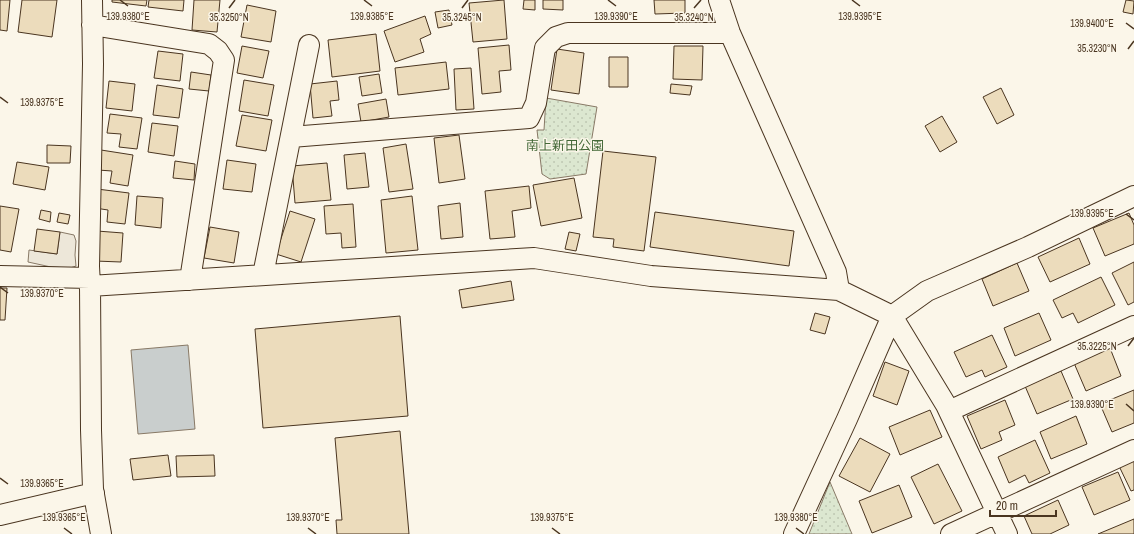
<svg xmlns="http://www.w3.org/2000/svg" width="1134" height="534" font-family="'Archivo Narrow','Noto Sans JP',sans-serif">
<defs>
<pattern id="park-dots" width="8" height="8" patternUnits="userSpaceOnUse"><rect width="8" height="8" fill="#dce7d0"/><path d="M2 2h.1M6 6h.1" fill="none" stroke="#bec7b2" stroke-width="1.8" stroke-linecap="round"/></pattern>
</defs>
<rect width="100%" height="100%" fill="#fbf6e9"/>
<path fill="url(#park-dots)" stroke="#887966" d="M546 98 597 107 586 174 550 179 542 174 537 130H544Z
M830 482 852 534H809Z"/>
<path fill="#ede7d9" stroke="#887966" d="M60 232 74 235 76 241 75 255 76 266 70 268 51 267 28 262 29 250 57 254Z"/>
<path fill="#c9cecd" stroke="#887966" d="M188 345 195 429 138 434 131 350Z"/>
<path fill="#ecdcbc" stroke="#4a3520" d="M0 0H10L7 31 0 30Z
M22 0H57L52 37 18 32Z
M112 0H147L146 6 112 2Z
M149 0H184L183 11 148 7Z
M194 0H220L217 32 192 30Z
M504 0 507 39 473 42 469 3Z
M524 0H535V10L523 9Z
M543 0H563V10L543 9Z
M654 0H685V13L655 14Z
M1126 0 1134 1 1133 14 1123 12Z
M247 5 276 11 271 42 241 37Z
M449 10 452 25 438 28 435 12Z
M425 16 431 34 420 39 424 52 395 62 384 31Z
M376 34 380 71 332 77 328 40Z
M509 45 511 70 499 71 501 92 482 94 478 48Z
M242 46 269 51 263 78 237 73Z
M674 46H703L702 80 673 79Z
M557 49 584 53 579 94 551 90Z
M158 51 183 54 180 81 154 78Z
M609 57H628V87H609Z
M446 62 449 89 398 95 395 68Z
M471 68 474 109 456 110 454 69Z
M191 72 211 75 209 91 189 89Z
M379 74 382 93 362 96 359 77Z
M244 80 274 85 268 116 239 111Z
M109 81 135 84 132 111 106 108Z
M337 81 339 100 330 101 332 116 313 118 310 84Z
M671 84 692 86 690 95 670 93Z
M157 85 183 89 179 118 153 115Z
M1001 88 1014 115 997 124 983 97Z
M386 99 389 117 361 122 358 104Z
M110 114 142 118 137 149 119 147 121 134 107 133Z
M242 115 272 120 266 151 236 146Z
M942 116 957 142 940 152 925 126Z
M152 123 178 126 174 156 148 152Z
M459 135 465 179 439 183 434 138Z
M406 144 413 189 389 192 383 148Z
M47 145 71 146 70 163H47Z
M101 150 133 155 128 186 110 183 112 171 98 170Z
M603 151 656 157 644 251 613 247 614 239 593 237Z
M365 153 369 187 347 189 344 155Z
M227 160 256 164 252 192 223 189Z
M175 161 195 164 194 180 173 178Z
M17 162 49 167 45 190 13 184Z
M327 163 331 200 295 203 292 166Z
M574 178 582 218 541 226 533 185Z
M529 186 531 208 512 211 515 237 490 239 485 191Z
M97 189 129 193 125 224 107 222 108 210 95 208Z
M137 196 163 198 161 228 135 225Z
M412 196 418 250 386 253 381 200Z
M460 203 463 237 441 239 438 206Z
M353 204 356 247 342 248 341 233 326 234 324 206Z
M0 206 19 209 11 252 0 250Z
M41 210 51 212 50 222 39 219Z
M290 211 315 219 301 262 276 254Z
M655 212 794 231 789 266 650 247Z
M59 213 70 215 68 224 57 222Z
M1129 213 1134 225V244L1105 256 1093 228Z
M210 227 239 232 234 263 204 258Z
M37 229 60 232 57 254 34 251Z
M97 231 123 233 121 262 95 261Z
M569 232 580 234 576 251 565 249Z
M1079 238 1090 264 1050 282 1038 257Z
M1134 262V302L1128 305 1112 273Z
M1017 263 1029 291 993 306 982 279Z
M1101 277 1115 305 1078 323 1073 313 1062 318 1053 300Z
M511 281 514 300 462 308 459 290Z
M0 288H7L5 320H0Z
M815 313 830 317 825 334 810 330Z
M1039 313 1051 340 1015 356 1004 328Z
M400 316 408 416 263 428 255 329Z
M992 335 1007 367 985 377 982 370 966 377 954 352Z
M1110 348 1121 376 1086 391 1074 363Z
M885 362 909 371 897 405 873 396Z
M1061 371 1073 399 1037 414 1025 386Z
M1134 390V423L1112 432 1100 404Z
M1005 400 1015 425 999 432 1002 440 981 449 967 416Z
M930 410 942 437 900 455 889 427Z
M1076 416 1087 444 1051 459 1040 432Z
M400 431 409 534H337L336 520H342L335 438Z
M860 438 890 454 870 492 839 476Z
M1035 440 1050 473 1029 483 1025 475 1009 483 998 457Z
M168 455 171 476 133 480 130 459Z
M214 455 215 476 177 477 176 456Z
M1134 459V490L1131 491 1119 466Z
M938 464 962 511 934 524 911 477Z
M1118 472 1130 500 1094 515 1082 487Z
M899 485 912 517 872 533 859 501Z
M1058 500 1069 525 1050 534H1032L1024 516Z
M1134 519V534H1098Z"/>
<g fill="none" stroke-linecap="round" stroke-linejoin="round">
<defs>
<path id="street" d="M92 0 93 64 89 266 90 286 91 430 93 489 101 534
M719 0 730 33 836 272 839 290
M92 25 209 44 218 51 224 60 190 280
M291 137 529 118 536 103 545 48 556 37 568 33H730
M263 275 309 45
M0 276 90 278
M90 286 534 258 651 276 839 290 892 316 946 405 1007 534
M949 411 1134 326
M0 515 94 493
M794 534 847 419 892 316 927 291 1028 247 1134 196
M951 534 1134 450"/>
</defs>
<use href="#street" stroke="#4a3520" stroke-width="22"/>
<use href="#street" stroke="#fbf6e9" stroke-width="20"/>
</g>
<path fill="none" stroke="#4a3520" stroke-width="1.5" d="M120 0 128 6M364 0 372 6M608 0 616 6M852 0 860 6M229 8 235 0M462 8 468 0M694 8 701 0M1126 23 1134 29M1128 49 1134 41M0 97 8 103M1126 214 1134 220M0 287 8 293M1128 346 1134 338M1126 404 1134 411M0 478 8 484M64 528 72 534M308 528 316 534M552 528 560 534M796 528 804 534"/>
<g text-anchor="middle" stroke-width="3" stroke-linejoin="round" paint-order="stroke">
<g font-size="13" fill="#436837" stroke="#fbf6e9">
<text x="565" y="150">南上新田公園</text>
</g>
</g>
<g font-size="10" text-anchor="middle" fill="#4a3520" stroke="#fbf6e9" stroke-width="3" stroke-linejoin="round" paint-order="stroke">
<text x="128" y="20">139.9380°E</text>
<text x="860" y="20">139.9395°E</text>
<text x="372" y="20">139.9385°E</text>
<text x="616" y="20">139.9390°E</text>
<text x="229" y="21">35.3250°N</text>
<text x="462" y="21">35.3245°N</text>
<text x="694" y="21">35.3240°N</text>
<text x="1092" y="27">139.9400°E</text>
<text x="1097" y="52">35.3230°N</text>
<text x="42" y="106">139.9375°E</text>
<text x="1092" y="217">139.9395°E</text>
<text x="42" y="297">139.9370°E</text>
<text x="1097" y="350">35.3225°N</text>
<text x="1092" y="408">139.9390°E</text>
<text x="42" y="487">139.9365°E</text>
<text x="64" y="521">139.9365°E</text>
<text x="308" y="521">139.9370°E</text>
<text x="552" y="521">139.9375°E</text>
<text x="796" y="521">139.9380°E</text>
</g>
<path d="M990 510v6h66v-6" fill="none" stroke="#4a3520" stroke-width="2"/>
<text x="996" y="510" font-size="12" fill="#4a3520" stroke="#fbf6e9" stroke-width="3" paint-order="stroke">20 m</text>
</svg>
